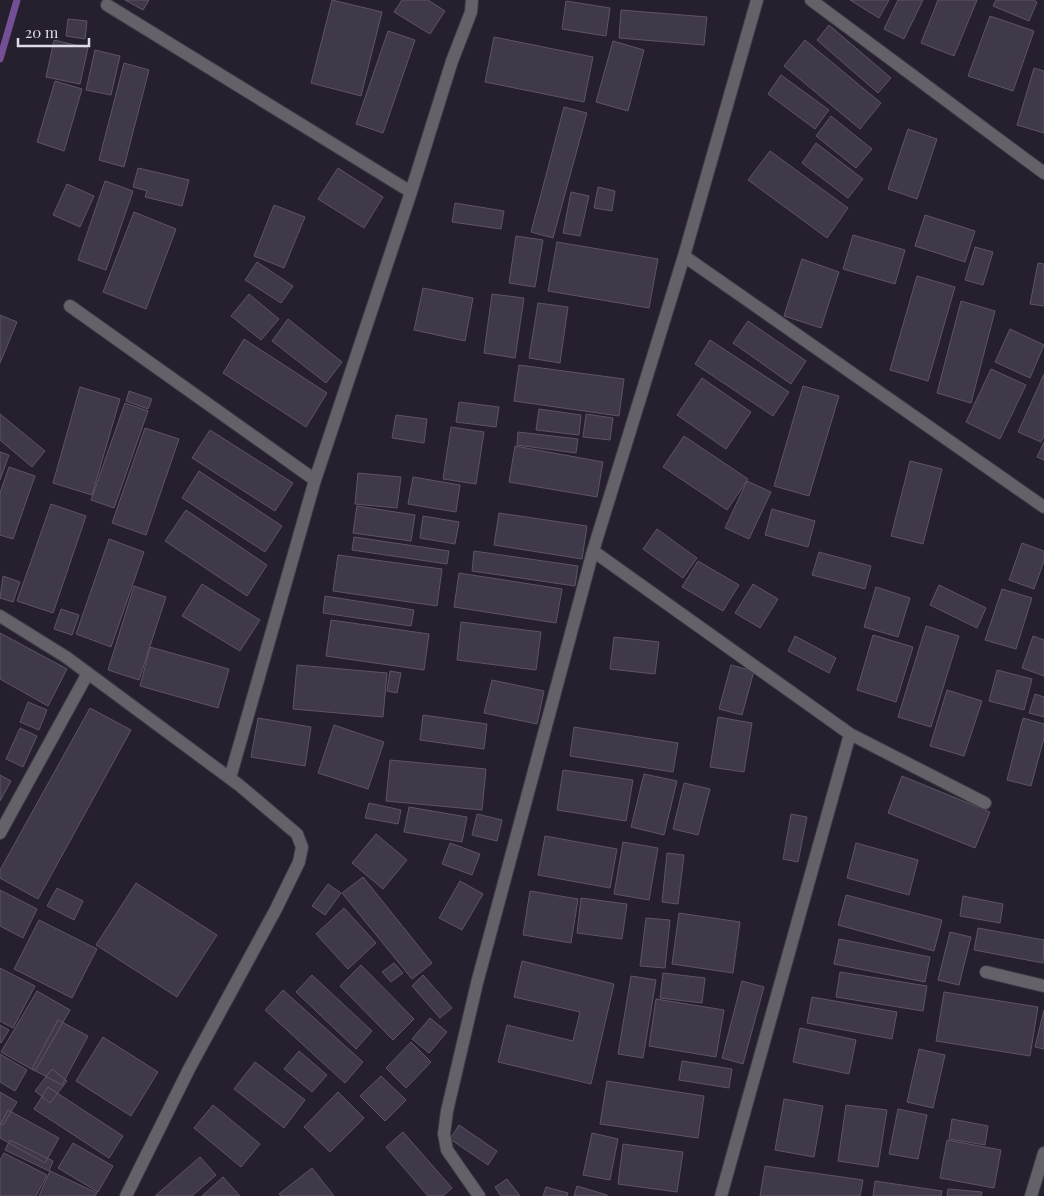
<svg xmlns="http://www.w3.org/2000/svg" width="1044" height="1196" font-family="'Playfair Display',serif">
<rect width="100%" height="100%" fill="#261f2e"/>
<g fill="none" stroke-linecap="round" stroke-linejoin="round">
<path stroke="#735095" stroke-width="7" d="M0 59 17 0"/>
</g>
<path fill="#403949" stroke="#5d5566" d="M125 0H149L143 10Z
M332 0 382 12 361 96 311 83Z
M402 0H428L445 11 430 34 394 12Z
M850 0H889L879 18Z
M898 0H923L904 39 884 29Z
M938 0H977L954 56 921 43Z
M996 0H1033L1037 2 1029 21 993 6Z
M566 1 610 8 606 36 562 29Z
M621 10 707 17 704 45 619 38Z
M990 16 1034 31 1013 91 968 76Z
M68 19 87 21 85 39 66 36Z
M829 25 891 78 878 93 817 40Z
M388 31 415 40 383 133 356 124Z
M494 37 593 57 584 102 485 82Z
M54 40 88 48 80 84 46 77Z
M805 40 881 103 860 129 784 66Z
M613 41 644 50 628 111 596 102Z
M95 50 120 56 111 95 86 90Z
M124 63 149 70 124 167 99 160Z
M1034 68 1044 71V133L1017 125Z
M781 75 829 110 815 129 768 94Z
M55 81 82 89 64 151 37 142Z
M564 107 587 113 553 238 531 232Z
M831 116 872 149 856 168 816 136Z
M908 129 937 139 917 199 888 189Z
M816 143 863 179 848 198 802 163Z
M770 151 848 208 827 238 748 180Z
M138 168 189 180 182 206 145 197 147 191 133 187Z
M338 168 383 197 364 228 318 199Z
M105 181 133 191 106 270 78 260Z
M67 184 94 196 80 227 53 215Z
M598 187 615 191 612 211 594 208Z
M571 192 589 196 580 236 563 233Z
M455 203 504 211 501 229 452 222Z
M274 205 305 217 284 268 254 256Z
M134 212 176 229 146 309 103 292Z
M925 215 975 231 965 262 915 246Z
M853 235 905 250 895 284 843 269Z
M516 236 543 240 535 287 509 283Z
M557 242 658 259 649 308 548 291Z
M975 247 993 252 983 285 965 280Z
M802 259 839 272 821 328 784 316Z
M257 262 293 286 281 303 245 280Z
M1038 263 1044 264V306L1030 304Z
M917 276 955 287 928 381 890 370Z
M423 288 473 298 465 341 414 330Z
M249 294 279 319 261 340 231 316Z
M492 294 524 298 515 358 484 353Z
M961 301 995 311 971 403 937 393Z
M538 303 568 307 560 363 529 358Z
M0 315 17 322 0 363Z
M288 319 342 362 326 383 272 341Z
M748 321 806 361 791 384 733 343Z
M1010 329 1044 345 1030 378 995 362Z
M244 339 327 393 306 427 223 373Z
M710 340 789 392 773 416 695 364Z
M519 365 624 379 619 416 514 401Z
M991 369 1026 385 1000 439 966 422Z
M1044 374V436L1041 442 1018 432Z
M702 378 751 412 726 449 677 415Z
M803 386 839 396 809 496 774 486Z
M80 387 120 399 92 495 53 483Z
M129 391 152 399 148 409 126 401Z
M459 402 499 407 496 427 456 422Z
M125 403 148 411 114 508 91 500Z
M539 409 581 415 579 435 536 430Z
M0 414 45 451 32 467 0 440Z
M586 414 613 418 610 440 583 437Z
M396 415 427 419 424 443 392 438Z
M451 427 484 432 476 484 443 479Z
M145 428 179 439 146 535 112 523Z
M210 430 293 483 275 511 192 458Z
M518 432 578 439 576 453 517 445Z
M684 436 748 479 727 510 663 467Z
M1044 442V460L1037 457Z
M515 446 603 462 597 497 509 482Z
M0 452 9 455 0 480Z
M910 461 942 469 923 544 891 536Z
M9 467 35 476 13 539 0 535V493Z
M199 471 282 526 265 552 182 498Z
M358 473 401 477 397 508 355 504Z
M413 477 460 485 456 512 408 504Z
M747 481 771 492 749 539 725 528Z
M51 504 86 516 53 613 17 601Z
M357 506 415 515 411 541 353 533Z
M772 509 815 521 808 547 765 535Z
M186 510 267 565 247 596 165 541Z
M499 513 587 526 582 559 494 545Z
M423 516 459 522 455 544 420 538Z
M657 529 697 558 683 578 643 549Z
M354 537 449 551 447 564 352 550Z
M109 539 144 552 111 647 76 634Z
M1022 543 1044 551V561L1034 589 1009 580Z
M474 551 578 566 575 586 472 571Z
M819 552 871 566 865 589 812 575Z
M338 555 442 569 437 606 333 591Z
M698 561 739 585 723 611 682 587Z
M459 573 562 589 556 623 454 607Z
M3 576 20 582 13 602 0 598Z
M202 584 260 620 240 651 182 616Z
M753 584 778 599 760 628 735 613Z
M939 585 986 608 977 628 930 605Z
M134 586 166 597 139 680 108 670Z
M876 587 910 598 898 637 864 627Z
M1002 589 1032 598 1016 649 985 640Z
M325 596 414 610 411 626 323 613Z
M61 609 79 615 72 635 54 629Z
M331 620 429 634 424 670 326 656Z
M461 622 541 632 536 670 457 660Z
M926 626 959 636 931 727 898 717Z
M0 633 67 669 48 706 0 679Z
M873 635 913 647 896 702 857 690Z
M795 636 836 658 829 673 788 651Z
M1033 636 1044 640V676L1022 668Z
M614 637 659 642 655 674 610 669Z
M150 647 229 669 218 708 140 686Z
M297 665 387 673 383 717 293 709Z
M731 665 754 671 742 715 719 709Z
M997 670 1032 679 1024 710 989 701Z
M390 671 401 673 397 693 387 691Z
M492 680 544 691 537 724 484 713Z
M947 690 982 701 964 756 930 746Z
M1035 694 1044 697V717L1029 713Z
M28 702 47 710 39 730 20 722Z
M90 708 131 730 38 899 0 878V870Z
M423 715 487 724 484 749 420 740Z
M718 717 752 723 744 772 710 767Z
M258 718 311 727 305 766 251 757Z
M1023 718 1044 724V738L1031 786 1007 780Z
M334 725 384 742 368 789 318 773Z
M574 727 678 743 673 772 570 756Z
M20 728 37 736 23 767 6 759Z
M390 760 486 769 482 810 386 801Z
M563 770 633 780 626 821 557 810Z
M644 774 677 781 664 835 631 827Z
M0 775 11 781 0 801Z
M902 776 990 812 975 848 888 813Z
M684 783 710 789 698 835 673 829Z
M369 803 401 810 398 824 365 818Z
M409 807 467 817 462 842 404 832Z
M477 814 502 820 497 841 472 835Z
M791 814 807 817 798 862 783 859Z
M376 834 407 860 383 889 352 863Z
M545 836 617 849 610 888 538 875Z
M623 842 658 848 649 900 614 894Z
M450 843 480 854 472 875 442 864Z
M856 843 918 860 909 895 847 878Z
M667 853 684 855 678 904 662 902Z
M363 877 432 963 412 979 342 893Z
M460 881 483 894 462 930 439 918Z
M136 883 217 935 177 997 96 945Z
M328 884 341 893 325 915 312 906Z
M57 888 83 901 74 920 47 906Z
M0 890 37 909 23 938 0 926Z
M530 891 578 899 571 943 523 935Z
M846 895 942 920 934 951 838 925Z
M963 896 1003 904 1000 923 960 916Z
M581 898 627 904 622 939 577 933Z
M344 908 376 943 348 969 316 934Z
M679 913 740 922 733 973 672 964Z
M646 918 670 920 665 968 640 966Z
M39 920 97 949 72 998 14 969Z
M978 928 1044 940 1043 963 974 950Z
M950 932 971 937 959 985 938 980Z
M839 939 930 957 925 982 834 964Z
M522 961 614 984 591 1084 498 1062 507 1025 573 1041 580 1012 514 997Z
M394 963 403 973 391 982 382 972Z
M361 965 414 1019 393 1040 340 986Z
M0 968 35 986 13 1028 0 1021Z
M840 972 927 986 923 1011 836 997Z
M663 973 705 978 702 1003 660 998Z
M312 975 372 1031 356 1049 296 992Z
M423 975 452 1008 440 1018 412 986Z
M631 976 656 980 643 1058 618 1054Z
M742 981 764 987 743 1064 722 1058Z
M283 990 363 1062 345 1083 265 1010Z
M37 991 70 1010 35 1071 1 1052Z
M944 992 1038 1007 1030 1056 936 1041Z
M812 997 897 1012 892 1039 807 1023Z
M656 999 724 1010 716 1057 649 1046Z
M1044 1010V1049L1035 1047Z
M430 1018 447 1032 429 1053 412 1039Z
M58 1020 88 1036 62 1085 32 1069Z
M0 1025 9 1030 1 1043 0 1042Z
M800 1028 856 1040 849 1074 793 1062Z
M103 1037 158 1072 131 1116 76 1081Z
M411 1042 431 1062 406 1088 386 1068Z
M919 1049 945 1055 933 1108 907 1102Z
M299 1051 327 1075 312 1092 284 1069Z
M0 1054 27 1070 15 1091 0 1082Z
M682 1061 732 1069 729 1088 679 1080Z
M255 1062 305 1100 284 1128 234 1089Z
M52 1069 67 1081 50 1103 35 1091Z
M381 1076 406 1100 385 1121 360 1096Z
M607 1081 704 1096 698 1138 600 1124Z
M48 1087 123 1136 109 1158 34 1109Z
M0 1092 17 1102 3 1125 0 1124Z
M338 1092 364 1118 330 1152 304 1127Z
M784 1099 823 1106 814 1157 775 1150Z
M213 1105 260 1144 241 1167 194 1128Z
M846 1105 887 1110 878 1167 838 1161Z
M898 1109 927 1115 918 1159 889 1154Z
M8 1110 59 1138 45 1163 0 1138V1125Z
M952 1119 988 1126 985 1145 949 1139Z
M459 1125 497 1151 488 1165 450 1139Z
M403 1132 452 1188 443 1196H428L386 1147Z
M592 1133 618 1139 610 1180 583 1175Z
M10 1140 53 1161 49 1171 5 1150Z
M947 1140 1001 1150 994 1188 940 1178Z
M73 1143 113 1166 98 1192 58 1168Z
M623 1144 683 1152 677 1192 618 1184Z
M4 1153 47 1175 36 1196H0V1160Z
M200 1157 216 1175 192 1196H155Z
M765 1166 863 1180 860 1196H760Z
M312 1168 334 1196H281L279 1194Z
M50 1171 97 1193 95 1196H39Z
M223 1177 240 1196H202Z
M507 1179 520 1196H501L495 1187Z
M875 1181 942 1191 941 1196H873Z
M577 1186 607 1195V1196H574Z
M546 1187 568 1193 567 1196H543Z
M948 1189 982 1192 981 1196H947Z"/>
<g fill="none" stroke-linecap="round" stroke-linejoin="round">
<defs>
<path id="minor" d="M811 0 1044 173
M107 5 411 192
M684 256 1044 507
M70 306 315 480
M593 551 850 734 721 1196
M0 616 66 657 239 785 297 834 302 847 299 862 276 909 189 1069 126 1196
M850 734 985 803
M230 778 315 480 411 192 452 61 471 12 472 0
M0 833 88 673
M986 972 1044 986
M479 1196 447 1150 444 1134 447 1111 477 983 593 551 684 256 757 0
M1031 1196 1044 1153"/>
</defs>
<use href="#minor" stroke="#403948" stroke-width="14"/>
<use href="#minor" stroke="#656169" stroke-width="12"/>
</g>
<path d="M18 38v8h71v-8" fill="none" stroke="#e0dce6" stroke-width="2.5"/>
<text x="25" y="38" font-size="15" fill="#e0dce6" stroke="#261f2e" stroke-width="4" paint-order="stroke">20 m</text>
</svg>
